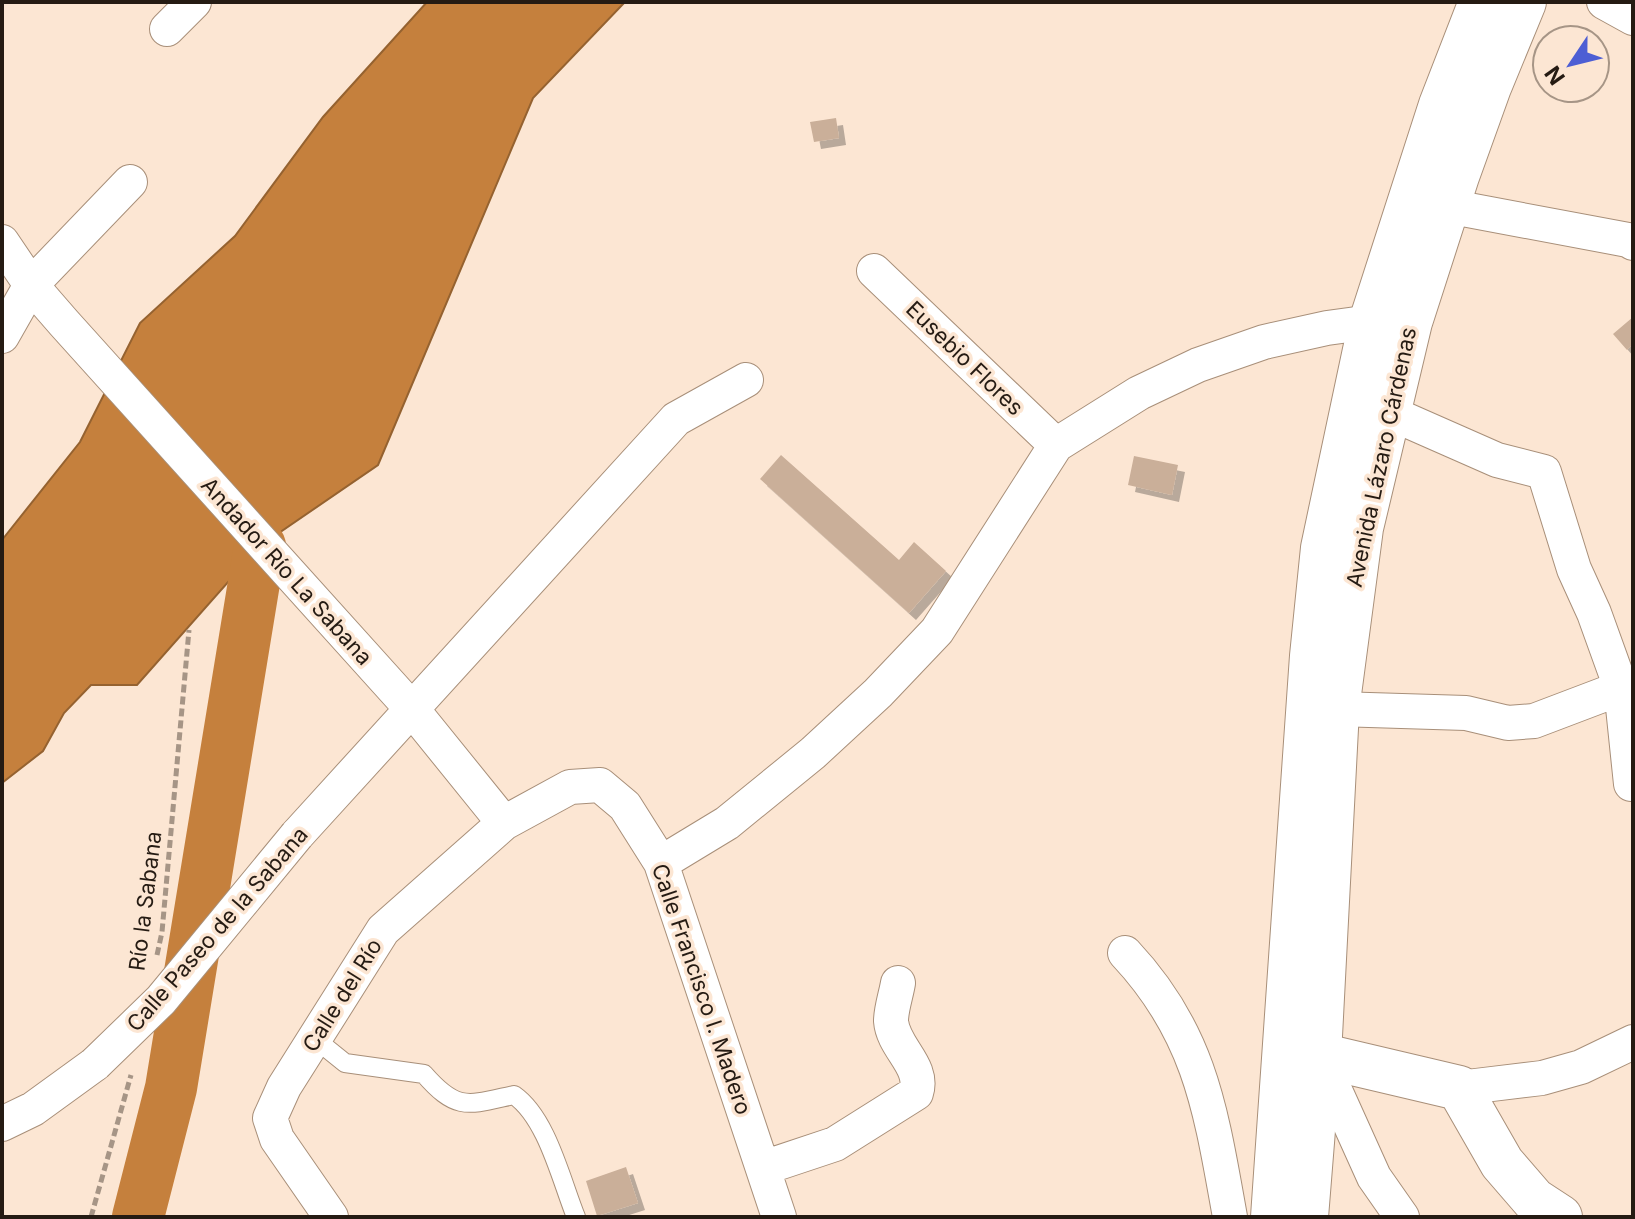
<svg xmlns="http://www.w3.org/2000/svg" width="1635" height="1219" font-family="Inter,sans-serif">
<defs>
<filter id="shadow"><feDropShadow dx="7" dy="7" stdDeviation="0" flood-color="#0004"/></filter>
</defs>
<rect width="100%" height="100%" fill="#fce6d3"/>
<path fill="#c5803d" stroke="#956230" stroke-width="2" d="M427 2H625L533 98 378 465 260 546 137 685H91L64 713 43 751 2 783V540L80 442 140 323 235 236 323 117Z"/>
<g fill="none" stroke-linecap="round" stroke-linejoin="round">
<path stroke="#c5803d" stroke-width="52" d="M138 1217 171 1088 260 546"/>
</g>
<path fill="#caaf99" filter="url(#shadow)" d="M836 118 839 138 814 142 810 122Z
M1633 317V344L1627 350 1613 334Z
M781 455 899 560 914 542 946 571 909 613 760 479Z
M1134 456 1178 465 1172 495 1128 485Z
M626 1167 638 1203 597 1216 586 1181Z"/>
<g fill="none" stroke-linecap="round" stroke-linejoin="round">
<defs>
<path id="lane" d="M314 1038 345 1063 424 1074C457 1112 468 1105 514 1095 547 1118 561 1180 576 1217"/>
<path id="street" d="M1604 2 1633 18
M167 29 194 2
M1447 206 1628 240 1633 243
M2 242 31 285 64 323 411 708 504 823
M874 271 1056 445
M2 336 31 285 130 182
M1388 412 1497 460 1544 472 1574 569 1594 613 1621 688 1631 784
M1337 709 1466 713 1508 723 1534 721 1621 688
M297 835 676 419 746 380
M661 863 727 823 813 753 878 693 937 631 1056 445 1139 393 1198 365 1264 342 1327 328 1371 322H1393
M1125 953C1201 1034 1211 1112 1230 1217
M1319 1055 1374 1177 1402 1217
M1459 1088 1542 1078 1581 1067 1633 1042
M2 1124 33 1109 95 1064
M763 1168 835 1144 916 1093C925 1066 893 1048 891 1021 891 1009 896 995 898 983
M331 1217 277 1139 270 1118 284 1087 383 930 504 823 570 787 600 785 625 806 661 863 779 1217"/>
<path id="secondary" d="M1319 1055 1459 1088 1502 1163 1534 1200 1560 1217"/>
<path id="primary" d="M1273 1217 1312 656 1323 548 1371 322 1441 105 1481 2
M1306 1217 1319 1055 1337 709 1361 528 1410 322 1457 176 1489 87 1524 2"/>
</defs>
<use href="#lane" stroke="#a88f79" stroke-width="20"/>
<use href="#street" stroke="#a88f79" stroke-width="36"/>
<use href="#secondary" stroke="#a88f79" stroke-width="46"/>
<use href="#primary" stroke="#a88f79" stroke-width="46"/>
<path stroke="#a69586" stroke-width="5" stroke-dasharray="8 4" stroke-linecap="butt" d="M157 955 162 932 189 630
M91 1217 131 1075"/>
<use href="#lane" stroke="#fff" stroke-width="18"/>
<use href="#street" stroke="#fff" stroke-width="34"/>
<use href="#secondary" stroke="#fff" stroke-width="44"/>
<use href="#primary" stroke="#fff" stroke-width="44"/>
<defs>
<path id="street-bridge" d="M95 1064 161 1000 297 835"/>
</defs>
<use href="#street-bridge" stroke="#a88f79" stroke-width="36" stroke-linecap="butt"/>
<use href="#street-bridge" stroke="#fff" stroke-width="34"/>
</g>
<g text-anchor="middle" stroke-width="7" stroke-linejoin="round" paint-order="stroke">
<g font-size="22" fill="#251b13" stroke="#fce6d3">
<text transform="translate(965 358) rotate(44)" y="8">Eusebio Flores</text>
<text transform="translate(1381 457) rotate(-78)" y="8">Avenida Lázaro Cárdenas</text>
<text transform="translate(287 571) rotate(48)" y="8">Andador Río La Sabana</text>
<text transform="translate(145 901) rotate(-83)" y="8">Río la Sabana</text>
<text transform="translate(217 929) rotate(-49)" y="8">Calle Paseo de la Sabana</text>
<text transform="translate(702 989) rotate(71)" y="8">Calle Francisco I. Madero</text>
<text transform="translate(342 995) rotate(-58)" y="8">Calle del Río</text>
</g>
</g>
<rect width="1635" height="1219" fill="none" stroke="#251b13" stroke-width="8"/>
<g transform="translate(1571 64) rotate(235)"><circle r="38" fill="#fce6d3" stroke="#a69586" stroke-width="2"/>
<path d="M0-6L14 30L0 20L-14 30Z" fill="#4d5ed4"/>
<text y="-12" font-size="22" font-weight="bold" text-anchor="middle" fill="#251b13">N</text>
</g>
</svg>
